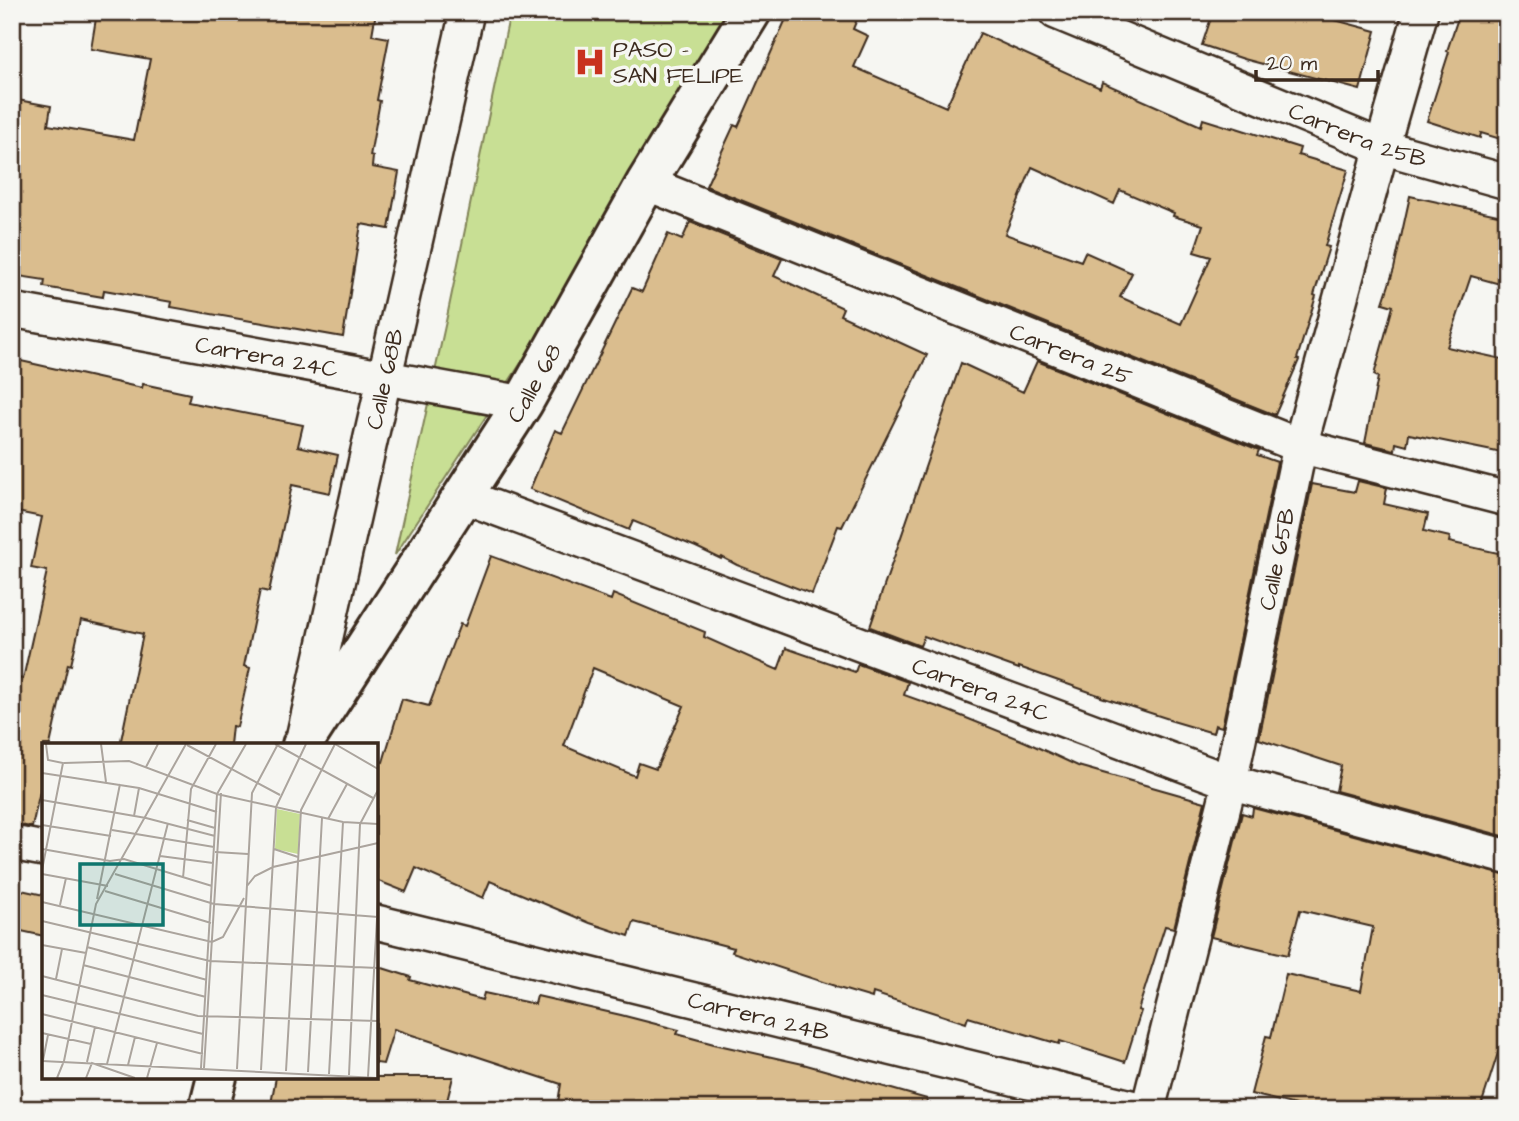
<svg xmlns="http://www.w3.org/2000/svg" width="1519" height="1121" font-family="'Architects Daughter',sans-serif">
<rect width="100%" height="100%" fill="#f6f6f2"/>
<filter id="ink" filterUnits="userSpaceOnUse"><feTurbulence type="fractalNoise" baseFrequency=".0143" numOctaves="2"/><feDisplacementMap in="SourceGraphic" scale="14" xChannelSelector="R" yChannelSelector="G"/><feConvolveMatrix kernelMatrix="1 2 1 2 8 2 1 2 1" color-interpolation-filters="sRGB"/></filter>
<g filter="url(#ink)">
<path fill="#c8df94" stroke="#828459" stroke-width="2" d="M510 12H729L540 334 395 555 448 312Z"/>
<path fill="#dabd8e" stroke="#3b2a1e" stroke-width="2" fill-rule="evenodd" d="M97 12H376L372 35 389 38 377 100 380 101 370 156 373 157 372 167 399 172 389 229 361 224 343 337 171 307 172 302 104 290 103 297 44 287 45 280 12 275V99L51 106 48 125 134 140 150 59 91 49Z
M789 12H860L853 29 868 36 854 67 946 107 980 33 1100 88 1102 82 1201 126 1203 119 1232 128 1233 127 1300 148 1298 155 1348 170 1325 246 1329 247 1314 295 1316 296 1297 359 1299 360 1275 415 706 186 734 125 738 127ZM1032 167 1114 204 1120 190 1174 213 1173 216 1203 225 1194 252 1211 257 1181 324 1120 297 1132 273 1085 252 1081 261 1005 234Z
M1213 12H1305L1376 31 1360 90 1244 59 1202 45Z
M1460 12H1507V141L1481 133 1480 138 1427 121 1449 52 1447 51Z
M1410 196 1507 217V286L1471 276 1447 347 1507 360V454L1409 434 1407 446 1396 443 1395 450 1365 443 1378 377 1374 375 1393 306 1383 303 1394 269Z
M690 222 782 259 774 276 843 308 840 315 927 355 842 527 838 526 812 594 737 565 722 557 721 559 696 547 633 521 629 530 530 489 555 430 562 433 632 288 642 292 668 234 682 240Z
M12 359 142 388 143 384 190 394 188 402 303 425 298 446 338 455 330 493 292 485 269 592 260 590 244 666 250 668 237 727 232 726 230 745H120L143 634 81 620 71 665 68 664 50 745H44V773L32 827 12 824V677L23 679 47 571 31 568 42 517 12 511Z
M1037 361 1259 450 1257 455 1277 462 1222 727 1215 725 1213 733 1169 720V719L1101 697V696L1019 667V669L977 654 976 655 924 636 920 646 870 627 961 363 1023 392Z
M1358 481 1387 488 1384 504 1428 514 1424 531 1450 537 1449 542 1507 555V837L1336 791 1341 766 1259 739 1312 484 1355 492Z
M491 556 611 600 613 594 705 632 704 637 778 670 786 648 855 672 858 664 908 682 904 695 949 711 1026 742 1078 766 1205 802 1174 928 1165 926 1138 1010 1141 1011 1125 1062 1060 1041 1059 1044 968 1017 966 1023 873 993 872 998 835 987V986L732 952 734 948 634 922 629 936 590 923 490 881 483 898 416 868 406 892 376 880V760L383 762 402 699 429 706 460 624 465 626ZM593 668 684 706 656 769 639 763 635 776 564 746Z
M1253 808 1507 876V1025L1480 1109H1312L1251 1094 1266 1036 1271 1037 1286 974 1361 991 1373 927 1300 910 1288 955 1211 937 1242 813 1252 816Z
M12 888 44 895V936L12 929Z
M376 966 411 977 410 980 482 1000 484 993 535 1004 537 996 621 1015 679 1030 677 1034 714 1044 803 1064 927 1099 926 1109H588L558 1102 561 1084 394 1029 383 1064 376 1063Z
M276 1077H453L445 1109H270Z"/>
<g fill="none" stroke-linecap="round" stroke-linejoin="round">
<defs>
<g id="street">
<path id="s1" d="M1056 12 1382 147 1507 182"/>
<path id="s2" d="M646 183 1300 446 1507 499"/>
<path id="s3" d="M12 310 523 403"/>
<path id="s4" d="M463 496 1230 782 1507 857"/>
<path id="s5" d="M304 734 467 12"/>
<path d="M12 843 44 849"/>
<path id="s6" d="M376 922 1139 1109"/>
<path id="s7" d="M1148 1109 1230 782 1300 446 1382 147 1421 12"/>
</g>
<g id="secondary">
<path id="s8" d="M302 745 523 403 646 183 751 12"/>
<path d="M209 1109 217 1077"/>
</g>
</defs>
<use href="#street" stroke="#3b2a1e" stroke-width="38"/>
<use href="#secondary" stroke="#3b2a1e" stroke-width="44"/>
<use href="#street" stroke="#f6f6f2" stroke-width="33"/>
<use href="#secondary" stroke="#f6f6f2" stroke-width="38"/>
</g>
</g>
<defs>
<symbol id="hospital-bare" viewBox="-9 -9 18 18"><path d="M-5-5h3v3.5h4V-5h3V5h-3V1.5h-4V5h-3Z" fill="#c8321e" stroke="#f6f6f2" stroke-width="2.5" paint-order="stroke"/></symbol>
</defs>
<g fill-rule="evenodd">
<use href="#hospital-bare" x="568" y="40" width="44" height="44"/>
</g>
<g text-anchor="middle" stroke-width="7" stroke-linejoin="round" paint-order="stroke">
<g font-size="23" fill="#3b2a1e" stroke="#f6f6f2" text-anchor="start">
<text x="613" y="57">PASO -<tspan x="613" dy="26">SAN FELIPE</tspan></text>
</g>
<g font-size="23" fill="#3b2a1e" stroke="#f6f6f2">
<text dy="8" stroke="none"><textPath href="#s1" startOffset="326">Carrera 25B</textPath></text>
<text dy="8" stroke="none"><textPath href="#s2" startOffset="458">Carrera 25</textPath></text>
<text dy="8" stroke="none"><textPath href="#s3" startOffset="259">Carrera 24C</textPath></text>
<text dy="8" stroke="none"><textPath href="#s5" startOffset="364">Calle 68B</textPath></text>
<text dy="8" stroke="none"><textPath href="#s8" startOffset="430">Calle 68</textPath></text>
<text dy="8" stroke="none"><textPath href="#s7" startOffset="565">Calle 65B</textPath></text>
<text dy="8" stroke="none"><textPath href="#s4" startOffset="553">Carrera 24C</textPath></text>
<text dy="8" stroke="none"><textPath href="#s6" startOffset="394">Carrera 24B</textPath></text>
</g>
</g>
<g transform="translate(42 743)">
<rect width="336" height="336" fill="#f6f6f2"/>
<path d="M235 66 258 71 256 111 233 106Z" fill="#c8df94"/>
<path fill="none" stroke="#aba49d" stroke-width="2" d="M59 1 64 39M233 1 331 55M293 1 336 26M145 2 238 52M22 20 87 18 175 51 301 79 336 81M104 24 116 1M0 30 97 45 175 69M0 57 104 75 173 93M92 73 97 45M286 76 305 41M145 77 173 85M0 82 69 93M70 87 172 104M0 106 68 118 82 116 170 143M232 106 256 114M173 109 206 111M118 113 171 120M0 127 21 20 6 17 4 1M0 131 66 143M73 131 172 161 336 174M141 135 149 46 174 1M205 143 213 133 231 124 336 100M63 148 169 180M55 156 78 41M0 159 170 199 181 194 202 155M18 162 24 135M0 178 168 218 336 225M0 202 44 210M45 204 165 237M41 222 164 254M0 233 156 273 336 278M14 236 20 206M0 252 161 291M0 271 161 311M0 290 49 301M1 317 6 292M0 318 336 335M45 319 53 284M65 321 126 80M86 322 93 294M159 325 175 51 204 1M162 325 179 50M195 326 210 50 236 1M219 327 234 64 264 1M244 328 259 67 293 1M266 329 280 75M287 331 301 79M307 332 318 81 336 47M326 334 336 158M15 335 22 318 54 161 144 1M44 335 50 320 93 335M105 335 115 300"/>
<path fill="#0f766e" fill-opacity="0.15" stroke="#0f766e" stroke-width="3.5" d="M38 121H121V182H38Z"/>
<rect width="336" height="336" fill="none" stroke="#3b2a1e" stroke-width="3.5"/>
</g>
<rect width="1519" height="1121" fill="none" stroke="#f6f6f2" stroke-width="42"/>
<rect x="21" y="21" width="1477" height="1079" fill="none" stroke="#3b2a1e" stroke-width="2.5" filter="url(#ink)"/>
<path d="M1256 70v10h122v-10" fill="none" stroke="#3b2a1e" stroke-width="3.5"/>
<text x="1267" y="70" font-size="21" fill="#3b2a1e" stroke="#f6f6f2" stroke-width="5" paint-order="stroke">20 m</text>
</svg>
